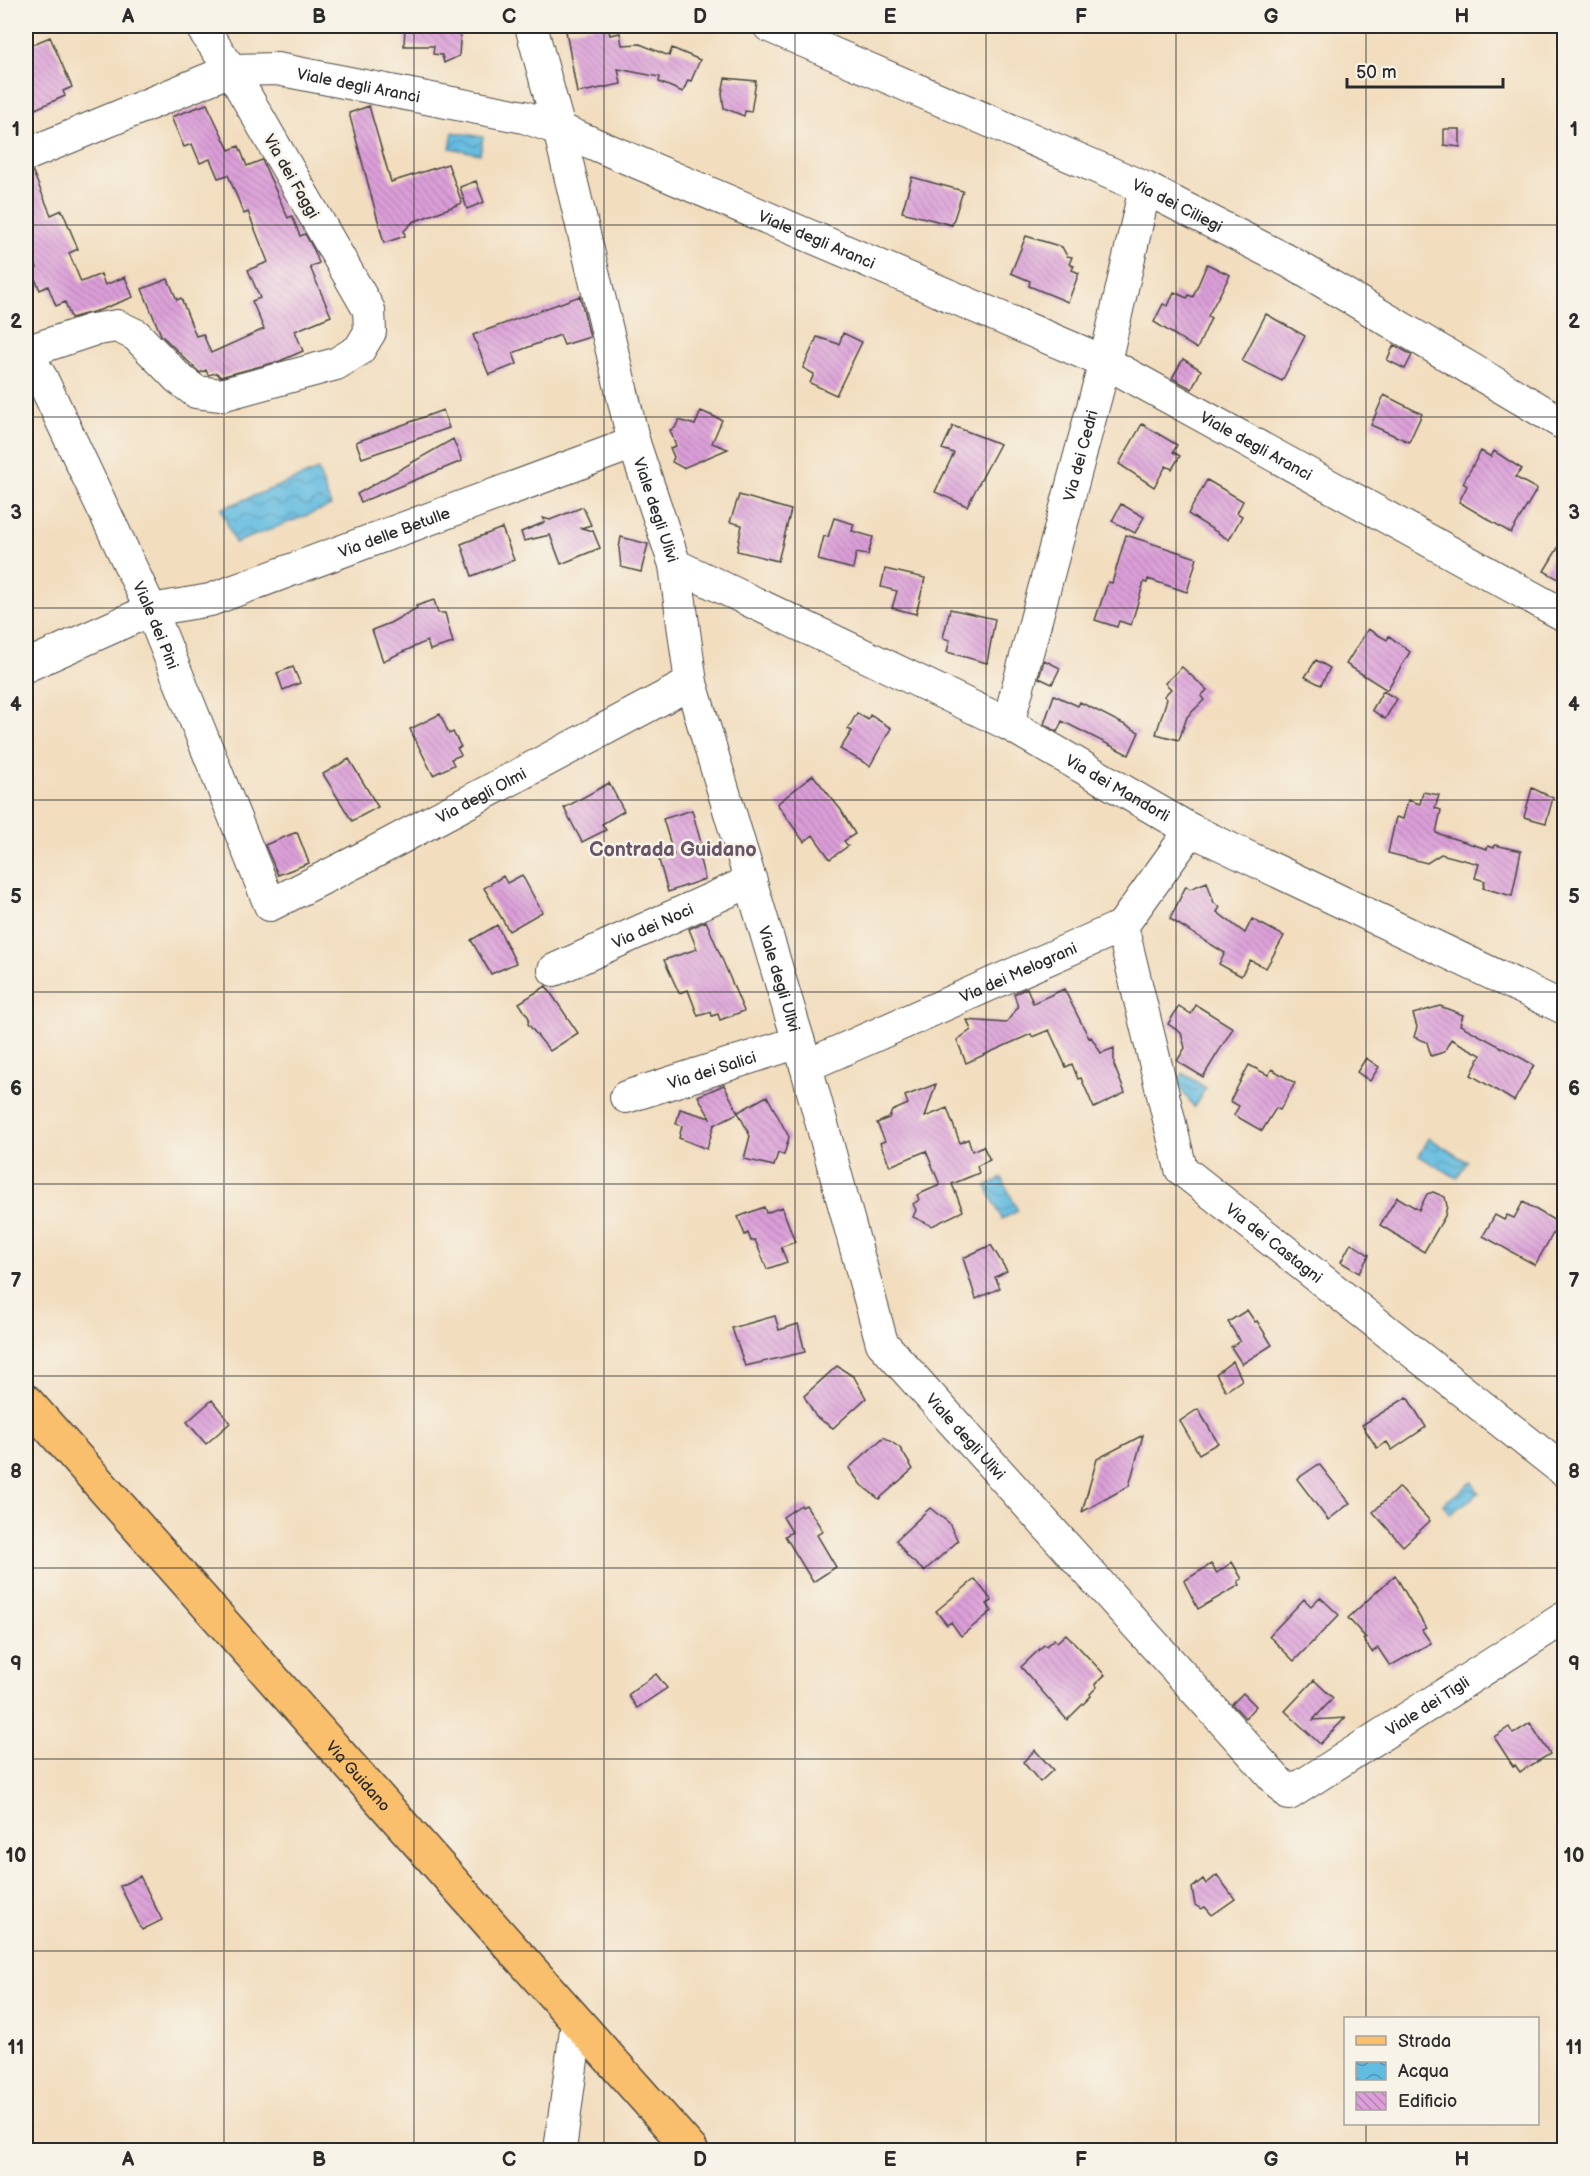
<svg xmlns="http://www.w3.org/2000/svg" width="1590" height="2176" font-family="'Balsamiq Sans',sans-serif">
<defs>
<pattern id="water-waves" width="16" height="10" patternUnits="userSpaceOnUse" patternTransform="scale(1.5)"><rect width="16" height="10" fill="#62bbe0"/><path d="M0 5q4-4 8 0t8 0" fill="none" stroke="#5198b6"/></pattern>
<pattern id="building-back-hatch" width="6" height="6" patternUnits="userSpaceOnUse" patternTransform="scale(1.5)"><rect width="6" height="6" fill="#dc9fd9"/><path d="M-1 5l2 2M0 0l6 6M5-1l2 2" fill="none" stroke="#b382b0"/></pattern>
</defs>
<rect width="100%" height="100%" fill="#f7f3e8"/>
<filter id="ink" filterUnits="userSpaceOnUse"><feTurbulence type="fractalNoise" baseFrequency=".0167" numOctaves="2"/><feDisplacementMap in="SourceGraphic" scale="12" xChannelSelector="R" yChannelSelector="G"/><feConvolveMatrix kernelMatrix="1 2 1 2 8 2 1 2 1" color-interpolation-filters="sRGB"/></filter>
<filter id="wash" filterUnits="userSpaceOnUse"><feTurbulence type="fractalNoise" baseFrequency=".008" numOctaves="4" result="noise"/><feDisplacementMap in="SourceGraphic" scale="24" xChannelSelector="R" yChannelSelector="G"/><feGaussianBlur stdDeviation="1.35" result="paint"/><feColorMatrix in="noise" values="0 0 0 0 0 0 0 0 0 0 0 0 0 0 0 0 0 1.4 0 .05"/><feComposite in="paint" operator="in"/></filter>
<g filter="url(#wash)">
<rect width="100%" height="100%" fill="#f2ddbe"/>
<path fill="url(#water-waves)" stroke="#467386" stroke-width="1.5" d="M453 132 483 137 480 154 450 148Z
M318 470 331 506 235 543 221 509Z
M1183 1073 1206 1088 1194 1107 1177 1084Z
M1429 1138 1467 1162 1457 1178 1419 1156Z
M1002 1178 1018 1211 1002 1219 986 1186Z
M1472 1482 1479 1493 1450 1514 1443 1504Z"/>
<g id="blocks">
<path fill="url(#building-back-hatch)" d="M405 26H461L459 56 444 63 442 55 433 54 434 46H404Z
M596 26H608L610 35 620 33 622 45 640 44 669 56 672 48 700 60 691 81 688 80 683 92 659 82 660 77 618 69 621 84 577 93 566 31Z
M50 37 72 87 63 91 65 96 26 113V47Z
M725 78 756 81 751 112 745 111 744 116 724 108 722 93Z
M207 104 229 150 239 146 247 166 262 160 288 218 292 216 300 236 305 234 314 250 319 263 310 267 331 316 295 331 303 351 280 361 220 377 217 373 208 375 206 370 200 373 161 335 142 289 168 279 177 300 181 298 196 336 203 334 211 353 264 329 252 301 260 298 248 270 268 262 248 212 244 214 228 175 218 178 210 159 200 163 192 144 184 147 171 117Z
M369 106 391 182 448 164 462 203 413 222 404 231 405 236 384 243 349 113Z
M1444 129H1460V147L1444 145Z
M33 172 51 215 62 210 78 249 69 253 81 282 101 274 105 285 125 277 133 297 100 310 71 318 65 302 56 306 48 286 40 290 31 270 37 268 26 240V173Z
M912 177 963 191 952 225 902 212Z
M476 181 484 202 467 209 460 187Z
M1026 236 1062 247 1067 256 1072 257 1069 264 1074 266 1072 270 1079 273 1068 302 1029 286 1030 281 1011 273Z
M1207 264 1230 275 1208 316 1211 318 1197 349 1154 322 1163 304 1168 306 1174 292 1187 298 1189 295 1193 297Z
M580 296 590 337 564 345 560 335 513 353 517 364 489 375 473 335Z
M1266 314 1305 336 1282 381 1242 361Z
M843 333 862 342 836 395 810 383 814 374 803 368 817 337 839 344Z
M1394 345 1412 355 1405 369 1387 360Z
M1183 359 1201 370 1192 389 1172 378Z
M1384 395 1422 414 1409 442 1371 425Z
M443 410 449 428 362 458 356 442Z
M701 411 722 420 712 443 728 449 683 468 672 462 674 457 670 448 676 446 670 430 675 428 679 420 695 425Z
M1142 424 1177 445 1173 452 1180 456 1172 469 1166 466 1154 487 1119 464Z
M953 426 1000 444 967 506 935 492 954 453 942 449Z
M453 439 462 461 361 502 357 494Z
M1481 451 1491 457 1494 451 1522 469 1515 477 1537 489 1511 533 1459 502 1467 486 1463 483Z
M1207 480 1243 501 1237 513 1242 516 1229 540 1188 514Z
M739 495 791 510 778 561 737 551 742 525 730 522Z
M1121 504 1144 517 1135 533 1112 521Z
M583 507 591 525 581 528 593 531 600 548 561 564 550 535 524 541 521 532 545 522 543 518 550 520Z
M834 518 854 524 852 531 873 537 868 555 856 553 853 569 818 560 824 536 828 537Z
M502 528 514 560 472 576 461 544Z
M1126 535 1197 558 1187 592 1148 579 1147 583 1144 582 1131 625 1119 621 1117 627 1095 620 1108 582 1112 583Z
M621 537 648 544 641 572 621 567 619 548Z
M1564 538V582L1544 571Z
M885 569 925 578 916 614 892 608 897 591 881 587Z
M434 600 438 613H445L453 643 430 650 427 641 383 661 372 630 390 623 417 608 416 606Z
M950 609 995 619 987 663 947 652 950 640 943 638Z
M1368 629 1387 640 1389 636 1410 652 1387 690 1346 664Z
M1044 660 1060 668 1052 684 1039 678Z
M1316 660 1330 668 1321 685 1305 677Z
M293 667 300 683 283 690 277 673Z
M1182 667 1207 690 1201 696 1204 700 1187 717 1179 740 1156 734 1167 699 1164 696 1171 689 1165 683Z
M1383 691 1397 699 1385 719 1372 710Z
M1054 695 1078 706 1080 702 1139 732 1129 755 1062 721 1057 732 1044 724Z
M857 713 868 720 870 715 891 728 870 766 840 749 852 731 848 729Z
M440 714 449 734 453 732 461 747 457 748 461 755 451 759 454 765 433 775 410 729Z
M349 759 378 807 352 821 323 774Z
M813 775 841 810 855 834 844 841 848 846 830 859 813 835 804 842 777 804Z
M609 783 624 811 602 824 606 830 582 842 564 808Z
M1532 788 1553 798 1546 823 1524 817Z
M1423 792 1439 795 1435 808 1441 810 1436 833 1487 849 1488 846 1494 848 1495 845 1521 851 1512 896 1483 888 1485 881 1475 878 1479 864 1441 854 1427 863 1388 853 1396 817 1403 819 1408 800 1420 804Z
M692 810 701 843 696 845 705 879 668 892 659 860 674 855 663 819Z
M297 832 309 863 278 875 265 845Z
M522 875 542 912 509 931 484 888 503 876 507 883Z
M1207 882 1214 903 1220 907 1217 912 1245 933 1252 919 1284 936 1266 968 1250 960 1241 976 1219 964 1225 953 1170 919 1186 886 1190 889Z
M706 921 744 1011 720 1020 718 1014 712 1016 711 1012 698 1016 688 990 679 993 664 960 697 949 689 929Z
M497 925 516 963 491 974 471 940Z
M546 986 578 1033 550 1051 528 1024 529 1018 519 1003Z
M1027 988 1033 1003 1064 989 1089 1038 1091 1037 1101 1053 1114 1048V1065L1125 1093 1094 1108 1081 1078 1078 1079 1072 1064 1066 1067 1049 1030 1032 1037 1031 1034 966 1063 957 1040 971 1030 967 1020 1006 1023 1018 1007 1014 994Z
M1196 1005 1233 1028 1203 1077 1177 1061 1185 1048 1181 1033 1168 1024 1179 1006 1191 1014Z
M1440 1006 1463 1015 1460 1025 1534 1065 1514 1101 1471 1075 1481 1055 1451 1039 1444 1052 1431 1056 1427 1042 1414 1037 1417 1027 1413 1014Z
M1366 1058 1379 1067 1370 1081 1357 1072Z
M1249 1065 1268 1075 1272 1069 1295 1083 1280 1110 1276 1108 1262 1131 1234 1115 1239 1106 1230 1101Z
M936 1084 925 1117 947 1108 960 1143 968 1139 972 1151 983 1146 990 1160 977 1166 979 1173 952 1184 963 1211 932 1226 913 1217 916 1210 913 1204 919 1200 917 1195 940 1185 926 1151 890 1166 880 1143 885 1141 877 1123 889 1118 892 1111 908 1104 905 1096Z
M724 1085 738 1113 714 1125 707 1149 679 1138 682 1126 676 1124 680 1109 710 1118 698 1096Z
M767 1096 789 1137 784 1155 778 1153 774 1166 744 1159 750 1136 738 1112Z
M1433 1192 1445 1197 1447 1206 1445 1216 1424 1252 1380 1225 1397 1197 1419 1210 1427 1194Z
M1523 1202 1559 1223 1535 1265 1483 1236 1495 1215 1504 1220 1507 1215 1514 1218Z
M764 1207 766 1213 782 1207 795 1242 781 1247 787 1262 767 1269 755 1240 751 1241 748 1233 745 1235 738 1217Z
M1351 1243 1369 1255 1359 1273 1341 1262Z
M991 1245 1007 1271 995 1277 1000 1288 976 1299 963 1258Z
M1247 1310 1255 1322 1257 1321 1272 1345 1242 1364 1231 1347 1240 1341 1228 1322Z
M775 1316 779 1330 798 1324 805 1352 745 1366 732 1328Z
M1233 1361 1242 1380 1226 1391 1216 1374Z
M837 1366 854 1377 866 1398 833 1428 816 1417 804 1396Z
M1407 1397 1426 1427 1392 1450 1387 1442 1377 1448 1362 1425Z
M212 1400 230 1423 206 1444 187 1422Z
M1198 1409 1218 1443 1199 1454 1180 1421Z
M1143 1435 1129 1486 1082 1512 1097 1459Z
M884 1437 900 1448 913 1469 879 1499 861 1485 849 1468Z
M1319 1464 1350 1503 1328 1520 1297 1479Z
M1399 1487 1430 1521 1403 1546 1373 1512Z
M801 1505 802 1507 806 1505 823 1531 817 1535 836 1567 813 1582 785 1536 792 1532 783 1517Z
M930 1508 949 1523 958 1541 924 1571 908 1557 896 1540Z
M1232 1562 1242 1579 1238 1581 1240 1585 1198 1609 1184 1581 1211 1564 1217 1573Z
M1395 1575 1426 1628 1422 1630 1431 1643 1390 1666 1378 1648 1372 1652 1363 1639 1366 1638 1348 1618Z
M975 1579 992 1601 987 1604 992 1611 961 1636 951 1622 947 1625 936 1611Z
M1320 1597 1339 1615 1294 1661 1269 1636 1304 1599 1311 1606Z
M1066 1634 1105 1675 1095 1684 1097 1687 1090 1694 1091 1696 1067 1720 1021 1667 1044 1645 1046 1646 1054 1639 1057 1642Z
M656 1674 667 1688 637 1708 628 1695Z
M1314 1680 1333 1698 1313 1720 1345 1718 1320 1744 1285 1711Z
M1243 1693 1256 1706 1245 1718 1232 1704Z
M1530 1723 1550 1754 1520 1772 1515 1765 1513 1766 1494 1737 1509 1727 1513 1734Z
M1035 1750 1053 1770 1040 1782 1023 1762Z
M1217 1875 1235 1899 1212 1915 1205 1907 1201 1909 1195 1905 1192 1888 1203 1879 1206 1884Z
M140 1876 162 1920 142 1930 120 1886Z"/>
</g>
</g>
<g filter="url(#ink)">
<use href="#blocks" fill-opacity="0" stroke="#494641" stroke-width="1.5"/>
<g fill="none" stroke-linecap="round" stroke-linejoin="round">
<defs>
<g id="minor">
<path id="s1" d="M531 26 559 129 634 443 675 565 691 683 806 1066 882 1343 1289 1794 1564 1618"/>
<path id="s2" d="M769 26 1145 188 1290 262 1564 424"/>
<path id="s3" d="M26 155 231 70 277 69 524 117 559 129 1105 362 1564 615"/>
<path d="M26 352 92 330 117 326 136 335 178 378 196 392 221 395 336 364 359 350 370 332 369 310 231 70 201 26"/>
<path id="s4" d="M26 353 42 379 151 610 270 905 367 856 691 683"/>
<path id="s5" d="M675 565 1008 724 1191 830 1564 1008"/>
<path id="s6" d="M26 666 151 610 210 600 634 443"/>
<path id="s7" d="M1008 724 1105 362 1145 188"/>
<path id="s8" d="M1122 926 1181 1169 1564 1471"/>
<path id="s9" d="M554 970 751 881"/>
<path id="s10" d="M806 1066 1122 926 1191 830"/>
<path id="s11" d="M626 1097 799 1042"/>
<path d="M560 2150 577 2022"/>
</g>
<g id="major">
<path id="s12" d="M26 1401 691 2150"/>
</g>
</defs>
<use href="#minor" stroke="#494641" stroke-width="34"/>
<use href="#major" stroke="#494641" stroke-width="36"/>
<use href="#minor" stroke="#fff" stroke-width="32"/>
<use href="#major" stroke="#f9bf6c" stroke-width="33"/>
</g>
</g>
<path fill="none" stroke="#2b2b2b" stroke-width="1.5" stroke-opacity="0.55" d="M224 26V2150M414 26V2150M604 26V2150M795 26V2150M986 26V2150M1176 26V2150M1366 26V2018M26 225H1564M26 417H1564M26 608H1564M26 800H1564M26 992H1564M26 1184H1564M26 1376H1564M26 1568H1564M26 1759H1564M26 1951H1564M1366 2124V2150"/>
<g text-anchor="middle" stroke-width="5" stroke-linejoin="round" paint-order="stroke">
<g font-size="16" fill="#2b2b2b" stroke="#f7f3e8">
<text dy="6" stroke="none"><textPath href="#s3" startOffset="351">Viale degli Aranci</textPath></text>
<text transform="translate(292 176) rotate(60)" y="6">Via dei Faggi</text>
<text dy="6" stroke="none"><textPath href="#s2" startOffset="446">Via dei Ciliegi</textPath></text>
<text dy="6" stroke="none"><textPath href="#s3" startOffset="837">Viale degli Aranci</textPath></text>
<text dy="6" stroke="none"><textPath href="#s3" startOffset="1323">Viale degli Aranci</textPath></text>
<text dy="6" stroke="none"><textPath href="#s7" startOffset="278">Via dei Cedri</textPath></text>
<text dy="6" stroke="none"><textPath href="#s1" startOffset="500">Viale degli Ulivi</textPath></text>
<text dy="6" stroke="none"><textPath href="#s6" startOffset="393">Via delle Betulle</textPath></text>
<text dy="6" stroke="none"><textPath href="#s4" startOffset="302">Viale dei Pini</textPath></text>
<text dy="6" stroke="none"><textPath href="#s5" startOffset="496">Via dei Mandorli</textPath></text>
<text dy="6" stroke="none"><textPath href="#s4" startOffset="842">Via degli Olmi</textPath></text>
<text dy="6" stroke="none"><textPath href="#s9" startOffset="108">Via dei Noci</textPath></text>
<text dy="6" stroke="none"><textPath href="#s10" startOffset="232">Via dei Melograni</textPath></text>
<text dy="6" stroke="none"><textPath href="#s1" startOffset="986">Viale degli Ulivi</textPath></text>
<text dy="6" stroke="none"><textPath href="#s11" startOffset="90">Via dei Salici</textPath></text>
<text dy="6" stroke="none"><textPath href="#s8" startOffset="369">Via dei Castagni</textPath></text>
<text dy="6" stroke="none"><textPath href="#s1" startOffset="1490">Viale degli Ulivi</textPath></text>
<text dy="6" stroke="none"><textPath href="#s1" startOffset="2136">Viale dei Tigli</textPath></text>
<text dy="6" stroke="none"><textPath href="#s12" startOffset="501">Via Guidano</textPath></text>
</g>
<g font-size="20" font-weight="bold" fill="#695468" stroke="#f7f3e8">
<text x="673" y="856">Contrada Guidano</text>
</g>
</g>
<rect width="1590" height="2176" fill="none" stroke="#f7f3e8" stroke-width="66"/>
<rect x="1344" y="2017" width="195" height="108" fill="#f7f3e8" stroke="#a5a39c" stroke-width="1.5"/>
<rect x="1356" y="2036" width="30" height="9" fill="#f9bf6c" stroke="#a5a39c" stroke-width="1.5"/>
<text x="1398" y="2047" font-size="18" fill="#2b2b2b">Strada</text>
<rect x="1356" y="2062" width="30" height="18" fill="url(#water-waves)" stroke="#a5a39c" stroke-width="1.5"/>
<text x="1398" y="2077" font-size="18" fill="#2b2b2b">Acqua</text>
<rect x="1356" y="2092" width="30" height="18" fill="url(#building-back-hatch)" stroke="#a5a39c" stroke-width="1.5"/>
<text x="1398" y="2107" font-size="18" fill="#2b2b2b">Edificio</text>
<path d="M1347 78v9h156v-9" fill="none" stroke="#2b2b2b" stroke-width="3"/>
<text x="1356" y="78" font-size="18" fill="#2b2b2b" stroke="#f7f3e8" stroke-width="4.5" paint-order="stroke">50 m</text>
<rect x="33" y="33" width="1524" height="2110" fill="none" stroke="#2b2b2b" stroke-width="2"/>
<g font-size="20" text-anchor="middle" font-weight="bold" fill="#2b2b2b">
<text x="128" y="23">A</text>
<text x="319" y="23">B</text>
<text x="509" y="23">C</text>
<text x="700" y="23">D</text>
<text x="890" y="23">E</text>
<text x="1081" y="23">F</text>
<text x="1271" y="23">G</text>
<text x="1462" y="23">H</text>
<text x="16" y="136">1</text>
<text x="1574" y="136">1</text>
<text x="16" y="328">2</text>
<text x="1574" y="328">2</text>
<text x="16" y="519">3</text>
<text x="1574" y="519">3</text>
<text x="16" y="711">4</text>
<text x="1574" y="711">4</text>
<text x="16" y="903">5</text>
<text x="1574" y="903">5</text>
<text x="16" y="1095">6</text>
<text x="1574" y="1095">6</text>
<text x="16" y="1287">7</text>
<text x="1574" y="1287">7</text>
<text x="16" y="1478">8</text>
<text x="1574" y="1478">8</text>
<text x="16" y="1670">9</text>
<text x="1574" y="1670">9</text>
<text x="16" y="1862">10</text>
<text x="1574" y="1862">10</text>
<text x="16" y="2054">11</text>
<text x="1574" y="2054">11</text>
<text x="128" y="2166">A</text>
<text x="319" y="2166">B</text>
<text x="509" y="2166">C</text>
<text x="700" y="2166">D</text>
<text x="890" y="2166">E</text>
<text x="1081" y="2166">F</text>
<text x="1271" y="2166">G</text>
<text x="1462" y="2166">H</text>
</g>
</svg>
